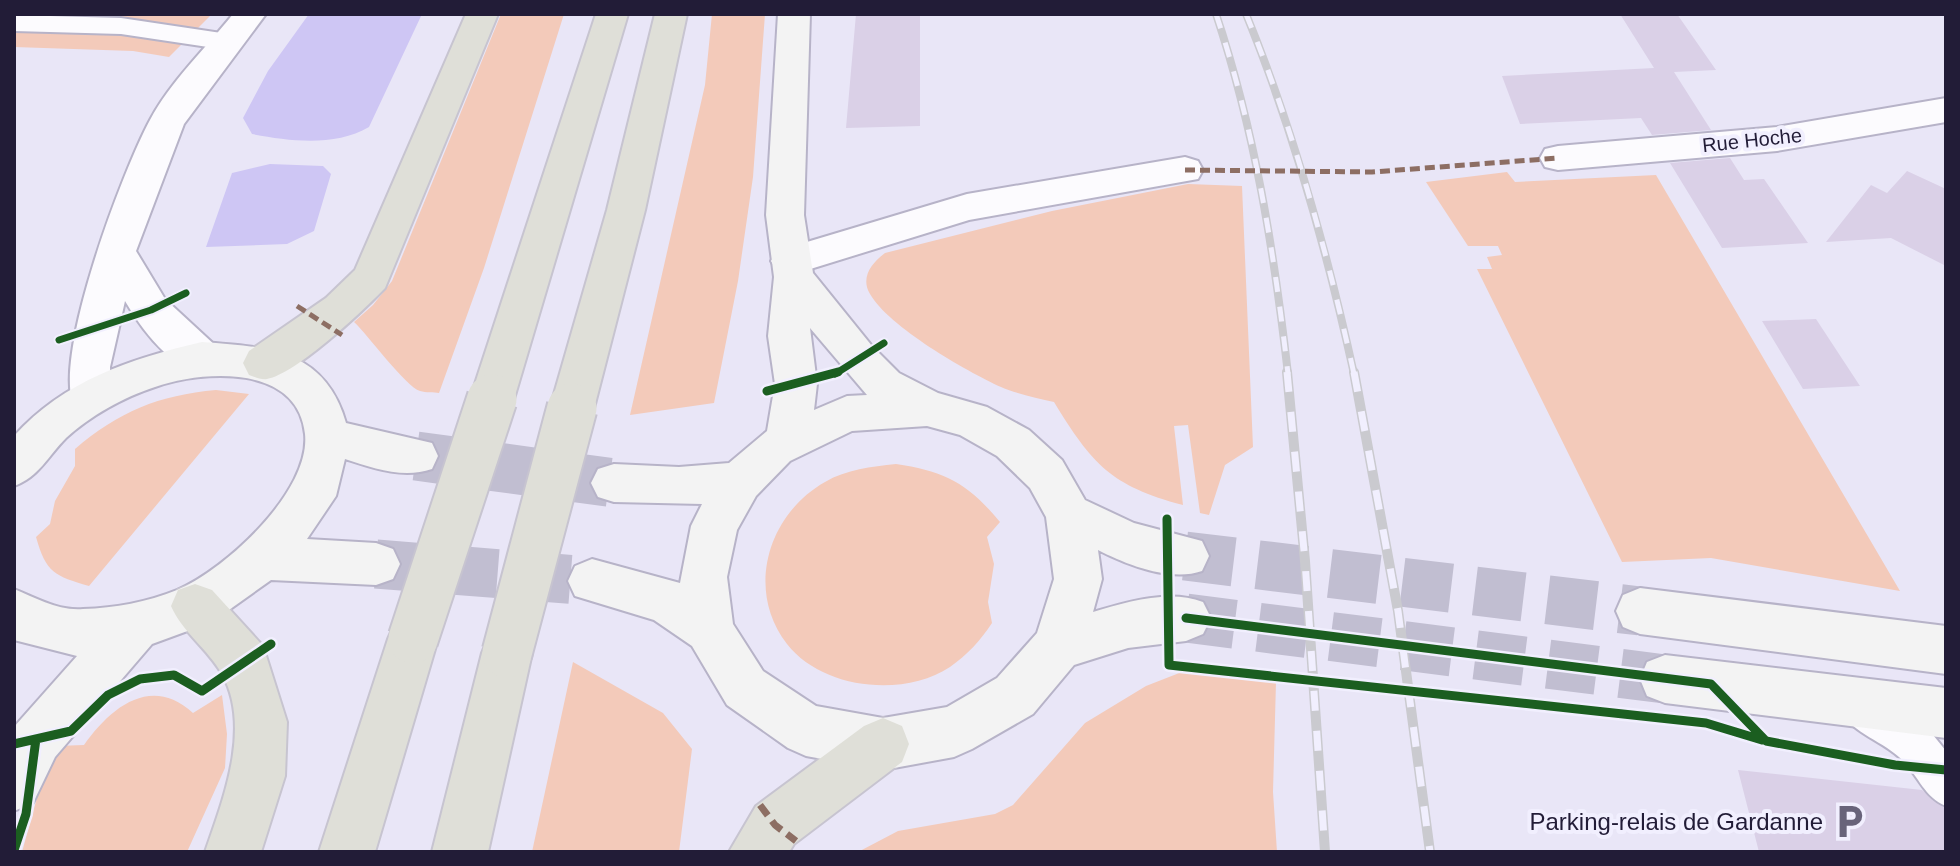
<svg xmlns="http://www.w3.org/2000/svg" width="1960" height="866" font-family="Helvetica,sans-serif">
<rect width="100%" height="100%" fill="#e9e6f7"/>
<path fill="#f3caba" d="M14 14H212L169 57 133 51 14 47Z
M501 14H564L484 268 439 393C434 392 426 393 420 391 406 387 368 335 354 322L373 305 392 281Z
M712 14H765L753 177 738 281 714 403 630 415 705 85Z
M1507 172 1515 182 1656 175 1900 591 1711 558 1622 562 1477 269H1492L1487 257 1502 255 1498 246H1468L1426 182Z
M1188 184 1242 186 1253 447 1225 465 1209 515 1200 513 1188 425 1174 426 1183 505C1111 486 1092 464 1054 402 1037 398 1017 394 1001 387 966 371 889 327 870 294 860 277 872 263 885 253L1052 211Z
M216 390 249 394 89 586C55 576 46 573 36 537L50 524 55 501 75 466V449C118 412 159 395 216 390Z
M896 464C944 471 968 483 1000 522L987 537 994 564 988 602 992 623C981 640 967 655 950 667 903 698 822 689 787 644 745 590 768 514 825 482 847 469 871 467 896 464Z
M573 662 663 713 692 749 679 852H532Z
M1187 670 1276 682 1273 792 1277 852H858L898 831 995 814 1013 805 1085 723 1146 686Z
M222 695 227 734 225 768 187 852H22L43 776 57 746 84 745C110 708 151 674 193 713Z"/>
<path fill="#cec6f4" d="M309 14H422L369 127C335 147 289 141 252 134L243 118 268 71Z
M270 164 323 166 331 174 314 231 287 244 206 247 232 173Z"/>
<path fill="#dad0e7" d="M856 14H920V126L846 128Z
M1620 14H1677L1716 70 1674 72 1711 130 1652 135 1641 118 1520 124 1502 76 1654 68Z
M1730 158 1744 180 1764 179 1808 243 1722 248 1670 163Z
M1907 171 1946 189V266L1891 238 1826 242 1871 185 1887 193Z
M1816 319 1860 386 1803 389 1762 321Z
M1738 770 1922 790 1946 809V852H1759Z"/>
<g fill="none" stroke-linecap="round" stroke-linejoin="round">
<path stroke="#c1bed1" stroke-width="49" stroke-dasharray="49 24" stroke-linecap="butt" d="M416 456 614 483
M1185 556 1640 611
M376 564 592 581
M1186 618 1665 679"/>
<defs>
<path id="lane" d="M14 15 121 18 228 34 237 36 241 42 237 48 228 50 121 34 14 31Z
M1858 687 1929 730 1946 751V806C1922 796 1918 773 1899 757 1879 739 1849 732 1838 706L1844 692Z"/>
<path id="street" d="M233 14H266L184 124 136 251 165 299 217 347 223 359 217 371C180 383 142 330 125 301L110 367 111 397 105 409 90 414 75 409C50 361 123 170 150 120 170 82 206 48 233 14Z
M1946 98V122L1777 151 1558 170 1545 167 1540 158 1545 149 1558 146 1777 127Z
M1185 157 1198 161 1203 170 1198 179 969 220 791 275 777 271 771 261 777 251 967 194Z"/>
<path id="secondary" d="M778 14H810L804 215 813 273 872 346 899 373 938 393 987 407 1029 430 1062 460 1085 500 1134 523 1202 541 1209 556 1202 571C1171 582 1127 565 1098 550L1102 579 1093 612C1127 602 1169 589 1203 602L1211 618 1203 634 1186 641 1128 648 1074 665 1033 714 972 749 954 757 883 770 806 756 788 748 727 705 692 646 654 620 575 596 568 581 575 566 592 559 680 583 691 526 702 504 614 502 598 497 591 483 598 469 614 464 679 467 729 463 767 431 775 384 768 336 774 277 766 215ZM810 328 867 395 847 396 814 410 817 384ZM927 426 960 435 997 456 1030 488 1046 517 1054 579 1037 633 997 678 947 707 883 718 816 706 763 671 733 624 727 577 737 530 756 496 790 461 852 431Z
M202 342C268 347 325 349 346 423L432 443 438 456 432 469C403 479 373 468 345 459L336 496 307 539 376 543 393 549 400 564 393 579 376 585 271 580 212 622 152 644 55 757 33 803 14 811V727L77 656 14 640V589C36 598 58 611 83 609 115 608 147 602 177 590 225 570 311 491 305 434 298 364 203 370 155 387 124 397 90 416 66 438 48 456 39 477 14 486V436C65 380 130 359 202 342Z
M1640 588 1946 626V674L1640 634 1623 627 1616 611 1623 595Z
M1665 655 1946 688V738L1665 703 1647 696 1640 679 1647 662Z"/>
<path id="highway" d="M466 14H498L385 288C363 311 296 374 267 379 261 380 255 377 249 375L243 363 249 351 326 298 355 270Z
M596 14H628L514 399 507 411 492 416 477 411 470 399Z
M655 14H687L645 210 594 408 587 420 572 426 557 420 550 408 607 210Z
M195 584 212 590 263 646 287 722 285 776 261 852H205C223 800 252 727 222 674 208 649 183 633 171 606L178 590Z
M413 616 431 623 438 639 375 852H319L388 639 395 623Z
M507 629 525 636 532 653 488 852H432L482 653 489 636Z
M883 718 902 726 909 744 902 762 794 844 789 852H729L756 806 864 726Z"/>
</defs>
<use href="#lane" stroke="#b7b3c8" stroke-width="4"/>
<use href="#street" stroke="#b7b3c8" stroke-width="4"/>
<use href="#secondary" stroke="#b7b3c8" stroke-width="4"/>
<use href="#highway" stroke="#c7c4d0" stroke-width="4"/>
<use href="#lane" fill="#fcfbfe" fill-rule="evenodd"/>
<use href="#street" fill="#fcfbfe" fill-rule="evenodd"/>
<use href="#secondary" fill="#f3f3f3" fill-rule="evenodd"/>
<use href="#highway" fill="#dfdfd8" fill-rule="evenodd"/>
<defs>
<path id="rail-far1" d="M1216 14C1255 131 1274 251 1288 374
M1246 14C1294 131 1327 251 1354 374"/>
<path id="rail" d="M1287 372 1305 561 1325 852
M1354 372 1398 611 1430 852"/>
</defs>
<use href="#rail-far1" stroke="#cacacf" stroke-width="8"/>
<use href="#rail" stroke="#cacacf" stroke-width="10"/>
<use href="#rail-far1" stroke="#f1effe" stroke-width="5" stroke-dasharray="15" stroke-linecap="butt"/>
<use href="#rail" stroke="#f1effe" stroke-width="7" stroke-dasharray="20" stroke-linecap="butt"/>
<defs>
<path id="highway-bridge" d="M413 639 492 399
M507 653 572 408"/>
</defs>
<use href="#highway-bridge" stroke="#c7c4d0" stroke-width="53" stroke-linecap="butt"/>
<use href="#highway-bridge" stroke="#dfdfd8" stroke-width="49"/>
<path stroke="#8d6e63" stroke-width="5" stroke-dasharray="10 5" stroke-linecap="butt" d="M1185 170 1372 172 1558 158
M297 306 342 335"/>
<path stroke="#8d6e63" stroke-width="7" stroke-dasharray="13 7" stroke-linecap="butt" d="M760 805 775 825 796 841"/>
<defs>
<path id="cycleway-far1" d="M59 340 151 310 186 293
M835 374 884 343"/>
<path id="cycleway" d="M767 391 838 372
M1167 519 1169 665 1706 723 1762 740
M1186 618 1711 684 1766 741 1895 765 1946 770
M14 744 71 731 108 695 140 679 174 675 202 691 271 644
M14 850 26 814 36 739"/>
</defs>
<use href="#cycleway-far1" stroke="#f1effe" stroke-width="11"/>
<use href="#cycleway" stroke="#f1effe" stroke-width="14"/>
<use href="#cycleway-far1" stroke="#1b5e20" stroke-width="7"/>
<use href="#cycleway" stroke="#1b5e20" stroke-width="9"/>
</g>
<defs>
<symbol id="parking-bare" viewBox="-9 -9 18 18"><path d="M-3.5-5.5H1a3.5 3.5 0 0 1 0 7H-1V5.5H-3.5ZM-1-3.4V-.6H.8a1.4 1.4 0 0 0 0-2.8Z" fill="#68637a" stroke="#f1effe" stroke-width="2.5" paint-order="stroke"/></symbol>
</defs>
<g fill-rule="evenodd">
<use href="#parking-bare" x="1824" y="796" width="51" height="51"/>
</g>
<g text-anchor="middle" stroke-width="8" stroke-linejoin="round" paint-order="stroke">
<g font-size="20" fill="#221c37" stroke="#f1effe">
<text transform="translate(1752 140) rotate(-6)" y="7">Rue Hoche</text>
</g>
<g font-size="24" fill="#221c37" stroke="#f1effe" text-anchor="end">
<text x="1823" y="830">Parking-relais de Gardanne</text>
</g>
</g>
<rect width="1960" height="866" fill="none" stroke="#221c37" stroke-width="32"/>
</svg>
